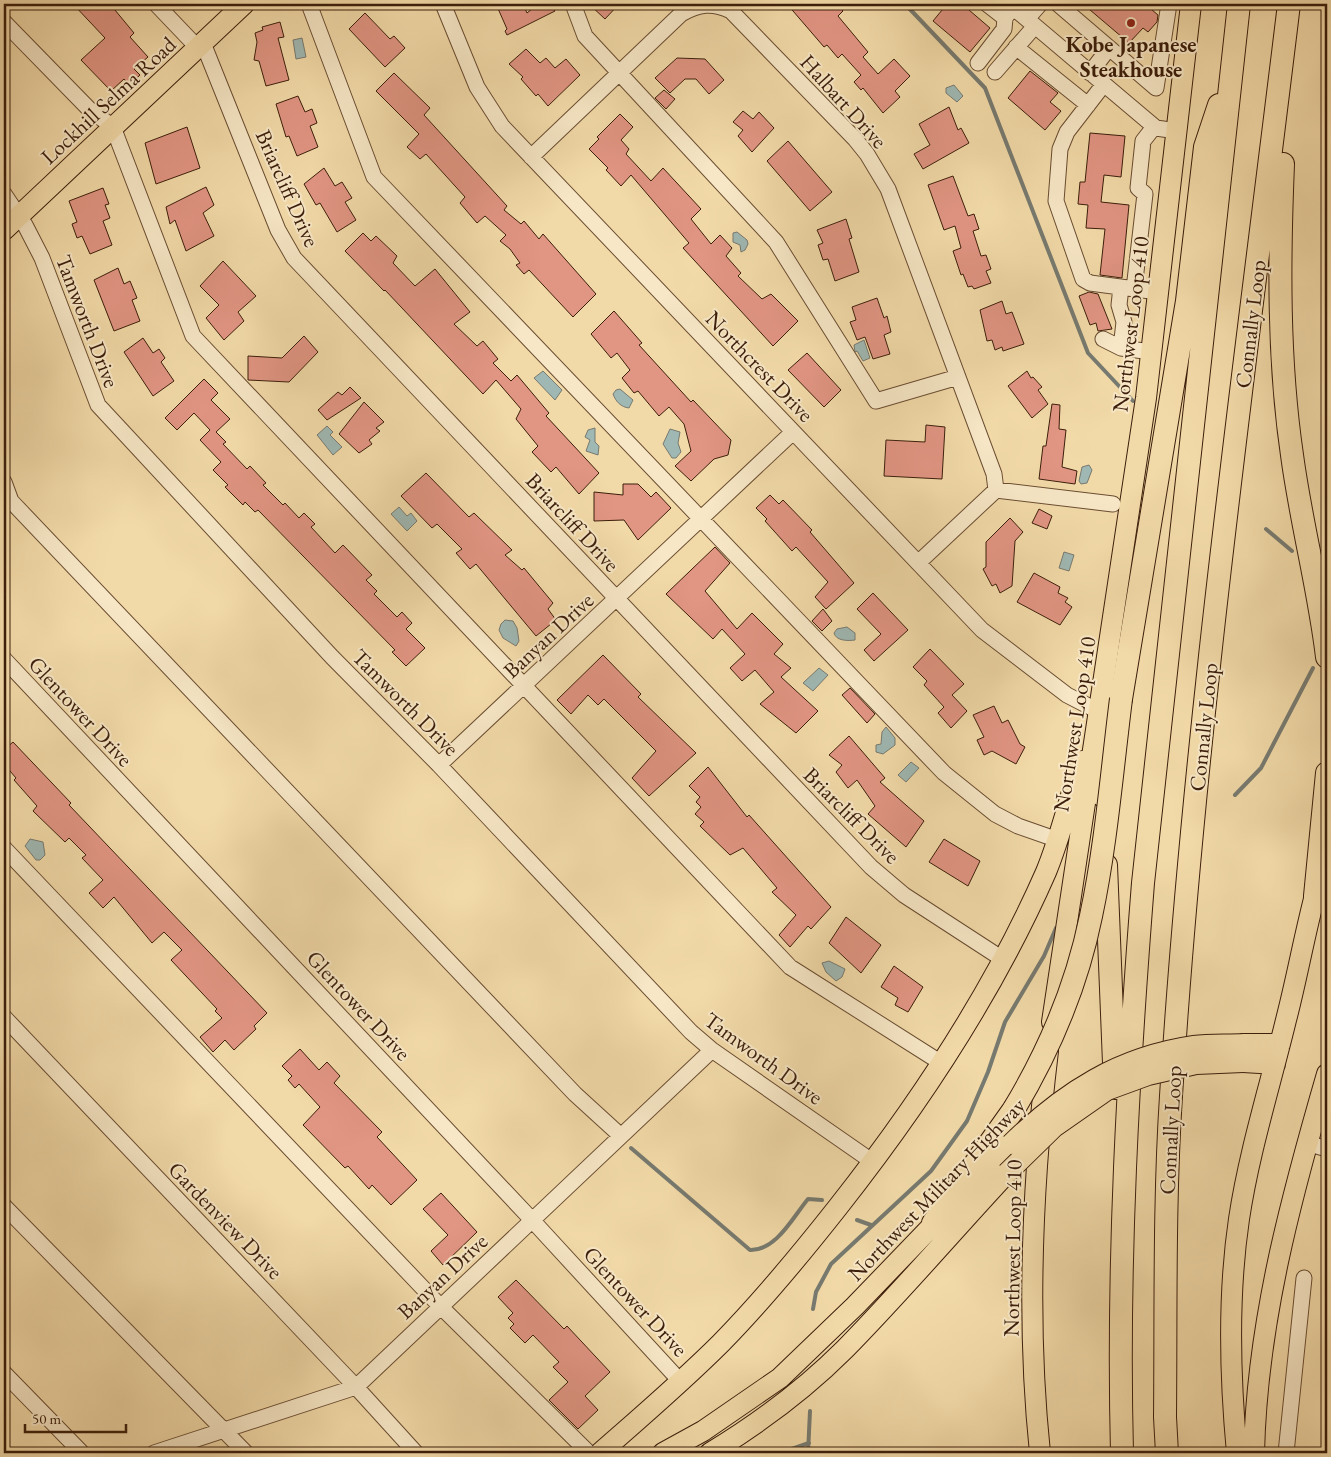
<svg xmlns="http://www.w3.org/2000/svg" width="1331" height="1457" font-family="'EB Garamond',serif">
<rect width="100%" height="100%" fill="#f2daa8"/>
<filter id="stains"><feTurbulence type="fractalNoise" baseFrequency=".004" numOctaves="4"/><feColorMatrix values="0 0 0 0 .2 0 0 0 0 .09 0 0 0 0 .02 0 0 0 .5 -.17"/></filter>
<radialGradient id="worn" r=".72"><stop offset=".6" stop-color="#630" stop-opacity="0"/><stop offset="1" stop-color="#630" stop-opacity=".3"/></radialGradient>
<path fill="#9fb8b3" stroke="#777a70" d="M302 38 306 57 296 59 293 40Z
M954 85 963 96 957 102 946 93V88Z
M737 232 747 240 748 244 745 250 741 252 740 245 733 242V233Z
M864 340 870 358 863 361 857 351 855 352 854 345Z
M543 371 562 390 555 400 534 378Z
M620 389 633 400 629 408C621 407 616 402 613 394L616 390Z
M327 426 333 432 330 435 342 447 333 455 317 435Z
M595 428V442L599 446 598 455 586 451 590 440 585 437 588 430Z
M670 429 680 432 678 443 681 452 676 458H672L663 444Z
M1089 465 1092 470 1087 483 1081 484 1079 481 1082 467Z
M399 507 407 516 411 513 417 521 407 531 391 514Z
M1064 552 1074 555 1069 571 1059 568Z
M505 620 513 621 517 628 519 641 516 646 503 638 499 630 501 624Z
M847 627 855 633V640C848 641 836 641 834 633L837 629Z
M819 668 828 675 813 691 803 683Z
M886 727 895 738V745L883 754 876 752V745L881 744 882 732Z
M911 762 919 768 906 782 898 775Z
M30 839 43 842 45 855 40 860H36L25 846Z
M829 961 845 969 842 977 836 981 826 972 822 963Z"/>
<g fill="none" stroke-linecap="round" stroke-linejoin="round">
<path stroke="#777a70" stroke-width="4" d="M905 4 985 88 1088 353 1133 401
M1266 529 1292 551
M1235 795 1261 768 1313 668
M631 1148 750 1250C776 1251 793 1217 808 1199L822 1200
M857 1220 871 1225
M813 1309 816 1292 831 1264 931 1171 967 1121 988 1072 1005 1022 1044 956 1056 928
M780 1453 809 1443
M808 1453 810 1411"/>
</g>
<path fill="#e19583" stroke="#3c1e0b" d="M73 4H110L134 33 130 37 148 57 134 69 140 75 129 85 124 79 111 91 81 60 105 38Z
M496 4H523L527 13 538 4H550L555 11 507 35 505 31 507 29Z
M589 4H619L605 19Z
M787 4H836L843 11 838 16 868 52 863 57 878 74 894 59 910 76 895 91 900 97 883 113 863 88 861 90 854 82 861 75 842 54 838 58 827 45 824 47Z
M947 4H962L990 28 970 52 933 21Z
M1083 4H1145L1158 15 1157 22 1148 32 1143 28 1129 43Z
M365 13 390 39 394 36 405 48 385 67 349 29Z
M280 22 284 37 278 38 289 80 266 86 259 61 254 60 257 42 255 33 263 30 262 27Z
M526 49 540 63 546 58 555 68 566 59 580 75 548 106 538 94 536 96 521 79 523 77 509 64Z
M677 58 705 59 724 80 709 94 696 79H685L670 93 655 78Z
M1030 71 1058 93 1050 102 1061 111 1045 130 1008 98Z
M394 73 430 108 424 115 507 206 504 210 521 224 524 221 539 239 543 234 596 294 573 317 529 270 524 274 516 265 520 263 510 249 500 241 506 235 485 216 477 223 460 203 465 197 426 154 420 159 407 147 419 134 376 91Z
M664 90 675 99 666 109 655 98Z
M298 96 305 112 312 109 317 123 310 126 318 147 297 156 289 136 286 137 276 104Z
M949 107 958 130 961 128 969 143 923 169 914 154 930 145 919 124Z
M743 111 753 119 759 112 774 128 752 152 738 136 743 130 733 122Z
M620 114 633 127 621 140 629 149 626 154 651 181 663 168 701 209 691 219 711 244 720 235 732 248 726 256 741 273 738 276 762 299 771 294 798 321 773 346 683 248 689 243 631 175 621 186 606 170 608 168 589 149 599 139 597 137Z
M187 127 200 168 156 184 145 143Z
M1090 133 1125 136 1121 177 1104 175 1101 202 1129 205 1122 278 1100 275 1105 229 1086 228 1088 205 1078 204 1080 182H1085Z
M788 141 832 192 810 211 767 161Z
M324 168 335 186 342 182 352 198 345 202 356 220 337 232 320 203 316 205 304 184Z
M953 176 968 216 974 214 979 229 973 231 981 256 986 255 991 269 986 271 991 283 974 289 972 286 968 287 963 274 961 275 953 251 961 248 955 226 944 230 928 185Z
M206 187 214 205 203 213 214 236 186 251 175 220 170 224 166 207Z
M103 188 109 204 105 205 110 218 103 221 112 245 90 254 82 236 77 238 72 224 77 222 69 201Z
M846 219 852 238 849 239 859 272 835 281 828 259 823 260 818 245 823 243 817 230Z
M363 233 371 241 376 236 397 256 393 263 415 286 435 269 470 312 454 324 477 346 483 341 498 359 493 363 511 381 517 375 549 413 546 416 599 473 579 494 556 467 551 472 532 452 538 446 516 419 521 409 496 380 483 394 385 290 384 291 345 251Z
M223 261 256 296 238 312 244 321 224 340 206 318 219 305 200 286Z
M118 268 124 284 130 281 137 298 132 300 140 321 114 331 94 280Z
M1089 292 1098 294 1112 329 1098 331 1096 323 1090 325 1079 296Z
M877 298 884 318 887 316 891 332 884 335 890 354 873 359 865 337 857 340 850 322 856 320 852 307Z
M1002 301 1006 314 1012 312 1024 344 1003 351 1002 347 995 350 992 340 987 341 980 310Z
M614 311 642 343 639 345 691 402 693 400 731 440 728 455 714 459 691 481 675 466 691 451 684 424 669 407 659 416 638 391 634 393 622 378 630 370 617 353 611 358 591 334Z
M304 336 318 352 289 382 248 380V356L282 358Z
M143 338 153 353 159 349 165 358 161 362 174 381 153 396 124 352Z
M807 353 841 390 824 407 788 370Z
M1027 371 1031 378 1033 377 1042 387 1038 390 1048 404 1032 418 1008 386Z
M204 379 218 393 211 400 230 419 216 432 226 442 223 444 247 469 250 466 266 483 263 485 283 505 285 503 299 518 304 513 315 524 311 527 335 553 343 545 372 575 366 580 377 591 374 594 397 617 402 612 412 623 406 629 425 648 406 666 392 652 395 650 258 510 255 512 245 502 243 505 225 487 228 485 213 470 221 462 200 440 210 430 194 413 177 430 165 418Z
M350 387 361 398 327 420 318 410 338 392 342 395Z
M364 402 384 422 376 428 380 431 369 440 372 444 359 453 339 434Z
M1052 404 1060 405 1059 429 1066 430 1062 467 1077 471 1075 484 1039 479 1043 446H1046Z
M926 425 945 427 942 479 884 476 886 440 925 442Z
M426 473 469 517 474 513 512 550 505 555 522 570 524 568 553 603 548 609 556 620 536 636 476 564 470 569 456 553 462 549 437 524 432 528 401 496Z
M623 484H638L651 497 656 492 671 508 638 540 624 520 594 521V492L623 495Z
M770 495 779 504 783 500 812 530 810 532 854 583 826 609 815 597 828 582 796 547 792 551 765 521 767 519 756 508Z
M1039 509 1052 516 1047 529 1032 523Z
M1010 518 1023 532 1015 541 1012 586 1000 593 996 584 992 586 983 569 986 567V542Z
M715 547 730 563 705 591 737 629 752 613 783 644 774 654 791 668 781 677 818 711 796 733 760 704 774 692 755 670 742 681 730 668 745 654 722 629 713 639 666 594Z
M1034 573 1060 587 1058 593 1068 598 1065 602 1072 607 1060 625 1017 602Z
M873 593 908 630 874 661 864 650 881 634 857 609Z
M823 609 832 621 822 631 812 621Z
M930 649 964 684 952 695 967 711 951 728 938 713 944 707 924 685 927 681 913 667Z
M603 655 641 694 638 697 696 753 649 796 632 778 656 751 604 699 598 705 588 695 571 714 557 700Z
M850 688 875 714 867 723 842 695Z
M994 706 1002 723 1008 720 1020 744 1025 747 1016 764 992 751 984 755 977 740 984 737 973 715Z
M849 736 885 778 880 782 924 821 906 847 868 814 875 806 857 780 848 788 836 772 842 765 829 755Z
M13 742 71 803 69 805 267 1013 254 1026 256 1029 234 1050 225 1040 213 1052 200 1037 222 1018 215 1011 217 1009 171 960 182 950 164 932 152 943 114 897 103 908 89 893 103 880 82 858 86 855 69 838 65 842 33 811 37 806 14 780 16 778 4 764V750Z
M708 767 747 817 749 815 831 907 811 929 808 926 790 947 779 935 796 915 772 892 777 888 743 848 730 855 700 826 704 822 695 814 701 807 696 802 700 797 689 786Z
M944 839 980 861 968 886 929 862Z
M846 917 881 945 861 973 829 943Z
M894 966 923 987 908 1012 895 1005 898 998 881 987Z
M300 1049 319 1070 327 1062 340 1076 334 1083 382 1132 377 1137 417 1180 391 1205 372 1185 369 1189 348 1166 345 1168 303 1125 320 1107 299 1084 295 1088 288 1080 292 1076 282 1066Z
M441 1193 477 1232 443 1265 431 1251 448 1235 423 1209Z
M516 1280 564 1329 567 1326 610 1372 585 1396 598 1410 578 1429 549 1400 568 1382 553 1367 559 1362 533 1335 525 1343 510 1328 514 1324 508 1318 513 1313 498 1297Z"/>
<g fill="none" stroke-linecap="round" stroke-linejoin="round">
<defs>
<path id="minor" d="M156 4 198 48
M309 4 374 177 944 773 995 814 1018 826 1058 840
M443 4 477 87 502 126 982 630 1067 695 1100 712
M573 4 585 36 776 242 876 401 958 377
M987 4 1005 18
M1009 4 1156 128 1177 131
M1058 4 1156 88 1169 4
M1027 19 1040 4
M4 22 89 109 113 127 193 336 790 967 943 1064
M203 43 278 230 294 258 871 867 904 895 1004 960
M1016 47 1088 105
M978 63 1004 29 1005 18 1013 7
M995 72 1035 26
M1090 73 1109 48
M1104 84 1067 132 1060 149 1056 201 1083 279 1090 283 1158 292
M531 157 681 14C699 4 712 2 731 11L855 139 867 154 888 189 994 474 996 490 918 563
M4 194 25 225 42 258 98 405 332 657 439 765 691 1032 712 1050 873 1162
M1134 289 1145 194 1138 188 1143 141 1154 127
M1103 339 1121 348 1152 352
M1121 348 1124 322 1119 305 1121 287
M4 482 11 501 575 1094 621 1136
M996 490 1113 504
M4 659 532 1220 681 1382
M439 765 793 432
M4 848 440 1306 589 1453
M4 1017 356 1387 416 1453
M1307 1143 1327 1149
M4 1206 246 1453
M4 1373 82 1453
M154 1453 356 1387 712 1050
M1286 1453 1304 1278"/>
<path id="major" d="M4 230 244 4
M1052 1022 1146 398 1191 4
M1244 1044H1280
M1243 1062 1275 1064
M600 1453C641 1417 682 1382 721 1343 763 1300 801 1254 838 1207 920 1103 993 993 1046 872 1061 836 1069 798 1082 761
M663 1453 703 1431 780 1378 855 1306 1011 1144
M710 1453C758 1424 805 1389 845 1349 901 1292 953 1231 1007 1173
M1040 1453C1026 1319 1032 1184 1048 1051
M1237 1453C1230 1379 1228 1293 1239 1219 1249 1152 1270 1086 1286 1020 1298 974 1306 926 1319 880
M1254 1453C1257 1323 1291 1198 1327 1074"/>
<path id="highway" d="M1283 164C1279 261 1278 359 1292 455 1301 523 1319 589 1327 657
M1121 699 1187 301 1205 147 1219 105
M1100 712 1103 796
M1106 865 1115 1088
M1315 896 1327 773
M933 1223 1014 1109
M1122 1453C1117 1263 1128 1073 1143 883L1239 4
M1167 1453 1165 1417C1166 1310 1164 1203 1171 1096 1194 730 1245 367 1289 4"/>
</defs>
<use href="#minor" stroke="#6a4d32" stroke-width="17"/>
<use href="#major" stroke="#3c1e0b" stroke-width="22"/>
<use href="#highway" stroke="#3c1e0b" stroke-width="24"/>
<use href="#minor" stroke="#f7e7c6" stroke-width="15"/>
<use href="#major" stroke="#f2daa8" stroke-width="20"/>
<use href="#highway" stroke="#f2daa8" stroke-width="22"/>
<defs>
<path id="major-bridge" d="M1011 1144C1064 1092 1119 1057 1194 1046 1210 1044 1228 1045 1244 1044
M1007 1173 1054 1127 1107 1090 1148 1075 1196 1064 1243 1062"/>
<path id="highway-bridge" d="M1014 1109C1050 1049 1077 985 1091 916 1106 846 1112 770 1121 699"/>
</defs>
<use href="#major-bridge" stroke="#3c1e0b" stroke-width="22" stroke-linecap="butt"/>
<use href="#highway-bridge" stroke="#3c1e0b" stroke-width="24" stroke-linecap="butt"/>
<use href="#major-bridge" stroke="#f2daa8" stroke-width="20"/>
<use href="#highway-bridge" stroke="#f2daa8" stroke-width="22"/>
</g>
<circle fill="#8f2418" stroke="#f7e7c6" stroke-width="2" cx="1131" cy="23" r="5"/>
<g text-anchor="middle" stroke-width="4" stroke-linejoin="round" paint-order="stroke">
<g font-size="22" font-weight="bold" fill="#3c1e0b" stroke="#f7e7c6">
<text x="1131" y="52">Kobe Japanese<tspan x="1131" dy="25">Steakhouse</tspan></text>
</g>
<g font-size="22" fill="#3c1e0b" stroke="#f7e7c6">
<text transform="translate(108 100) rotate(-43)" y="8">Lockhill Selma Road</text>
<text transform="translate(844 101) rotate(48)" y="8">Halbart Drive</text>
<text transform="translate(288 188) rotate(66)" y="8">Briarcliff Drive</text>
<text transform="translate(88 321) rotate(69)" y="8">Tamworth Drive</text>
<text transform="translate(1130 324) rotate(-83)" y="8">Northwest Loop 410</text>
<text transform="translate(1250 324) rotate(-83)" y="8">Connally Loop</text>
<text transform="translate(760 366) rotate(46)" y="8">Northcrest Drive</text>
<text transform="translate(573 522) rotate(47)" y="8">Briarcliff Drive</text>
<text transform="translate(548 635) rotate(-43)" y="8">Banyan Drive</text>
<text transform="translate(406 702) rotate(45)" y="8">Tamworth Drive</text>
<text transform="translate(81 711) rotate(47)" y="8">Glentower Drive</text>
<text transform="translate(1074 724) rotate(-81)" y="8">Northwest Loop 410</text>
<text transform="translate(1203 727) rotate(-84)" y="8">Connally Loop</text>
<text transform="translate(852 815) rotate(45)" y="8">Briarcliff Drive</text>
<text transform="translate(359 1005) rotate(47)" y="8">Glentower Drive</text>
<text transform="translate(764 1058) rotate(36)" y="8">Tamworth Drive</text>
<text transform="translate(1170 1130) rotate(-87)" y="8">Connally Loop</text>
<text transform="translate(936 1189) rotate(-46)" y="8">Northwest Military Highway</text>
<text transform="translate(226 1220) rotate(46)" y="8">Gardenview Drive</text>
<text transform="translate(1012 1248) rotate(-89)" y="8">Northwest Loop 410</text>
<text transform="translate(442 1276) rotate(-43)" y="8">Banyan Drive</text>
<text transform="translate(636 1301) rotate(47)" y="8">Glentower Drive</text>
</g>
</g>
<rect width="1331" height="1457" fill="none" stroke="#f2daa8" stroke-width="20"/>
<rect x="5" y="5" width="1321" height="1447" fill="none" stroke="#3c1e0b" stroke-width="2.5"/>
<rect x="10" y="10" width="1311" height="1437" fill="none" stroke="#3c1e0b"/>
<path d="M25 1424v8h101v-8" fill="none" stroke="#3c1e0b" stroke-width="2.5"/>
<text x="32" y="1424" font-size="15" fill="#3c1e0b" stroke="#f7e7c6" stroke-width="4" paint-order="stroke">50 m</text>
<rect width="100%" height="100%" filter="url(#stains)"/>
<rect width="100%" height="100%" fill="url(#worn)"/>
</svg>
